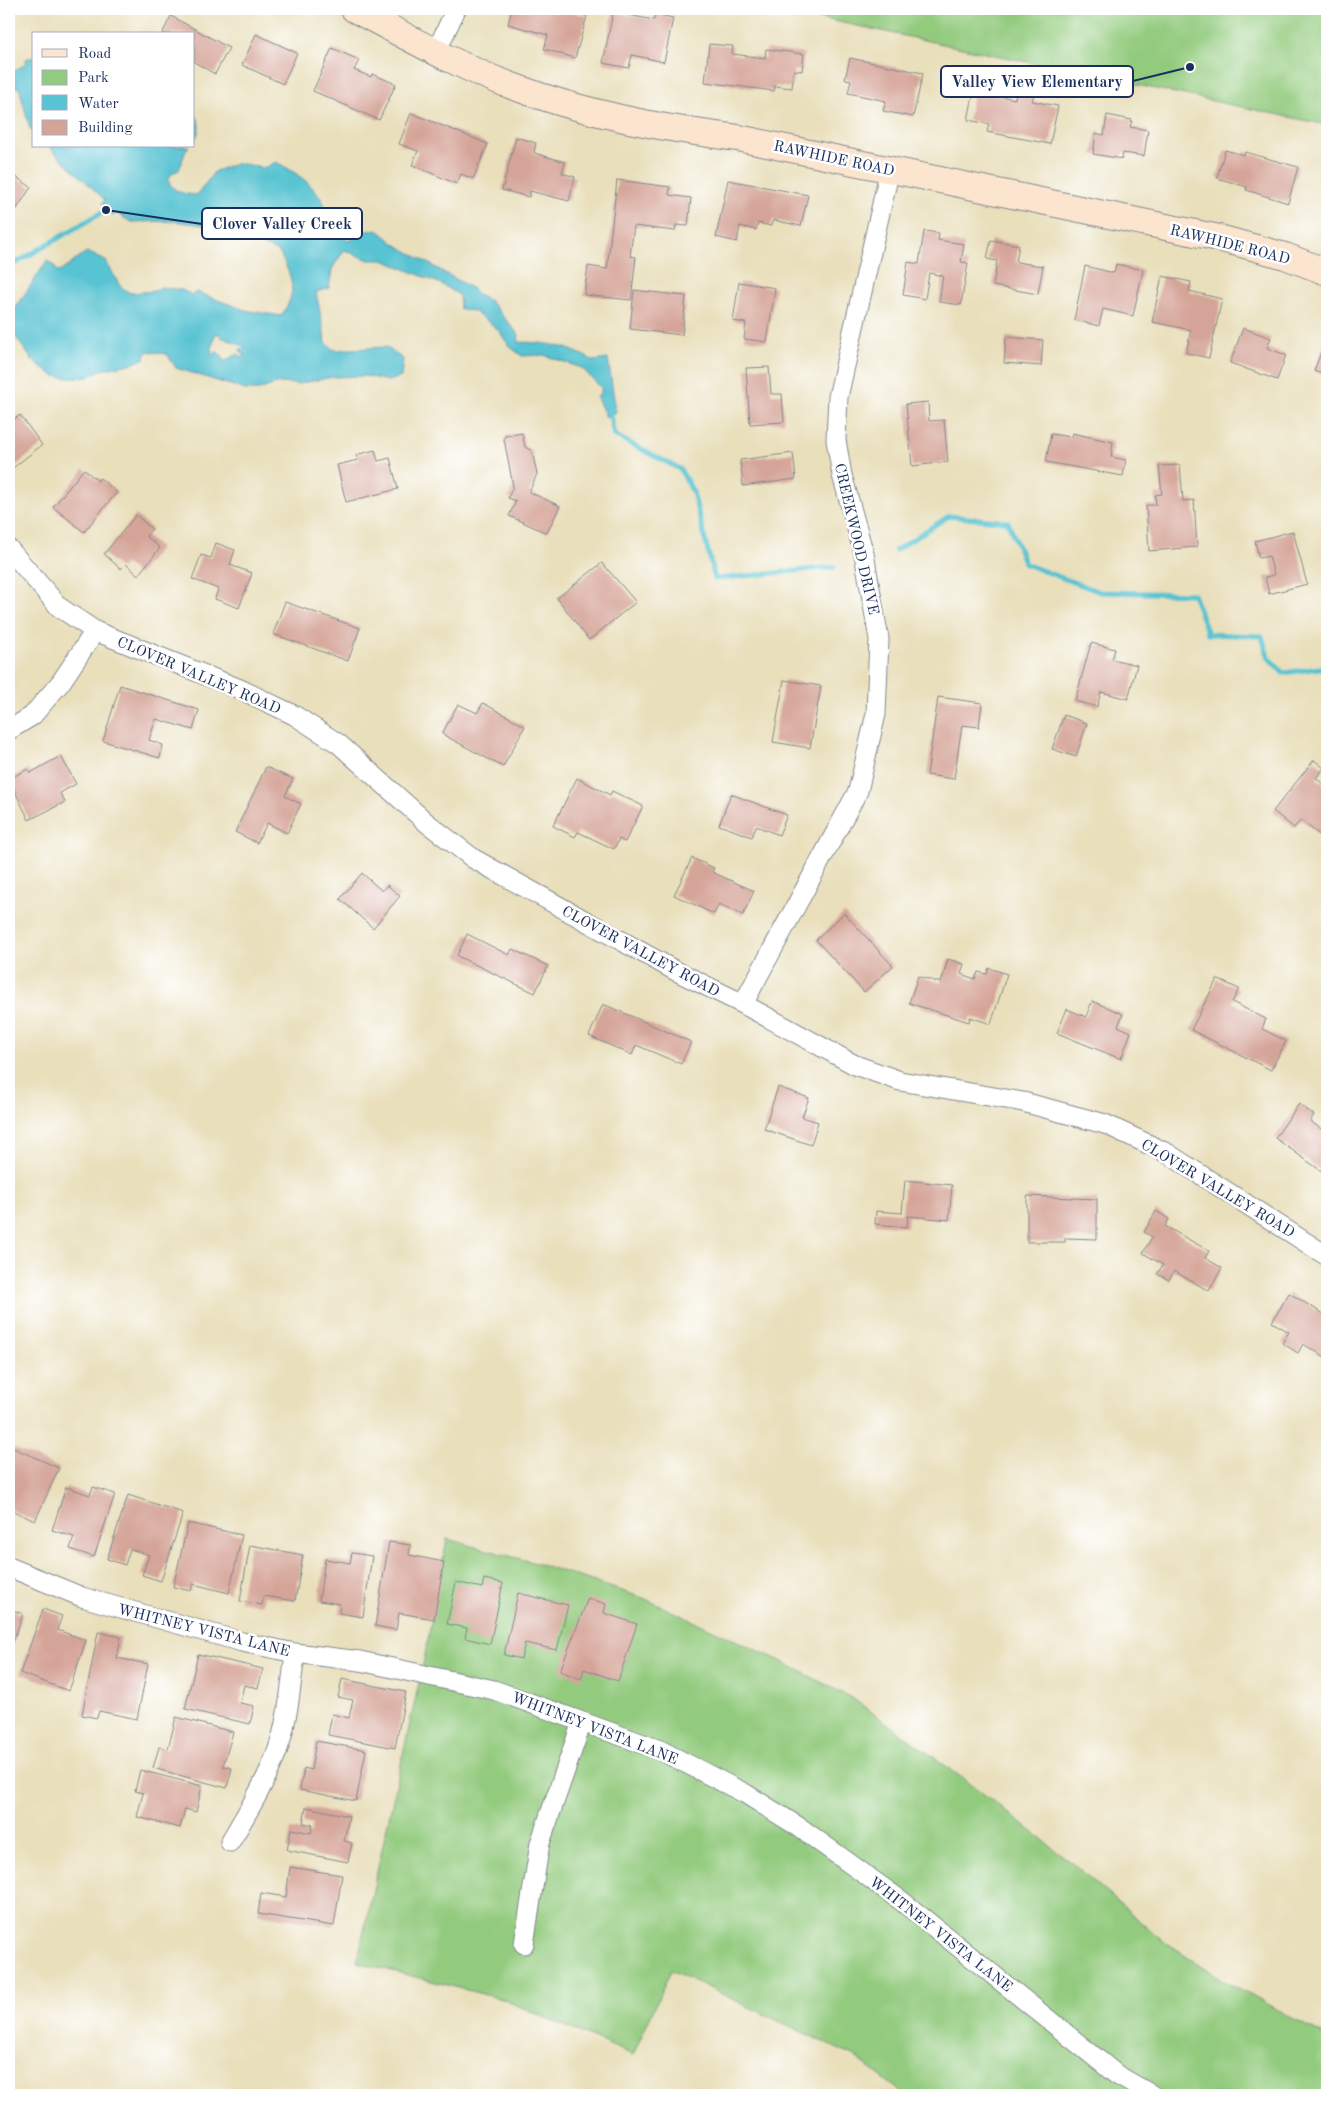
<svg xmlns="http://www.w3.org/2000/svg" width="1336" height="2104" font-family="'Old Standard TT',serif">
<rect width="100%" height="100%" fill="#fff"/>
<filter id="ink" filterUnits="userSpaceOnUse"><feTurbulence type="fractalNoise" baseFrequency=".02" numOctaves="2"/><feDisplacementMap in="SourceGraphic" scale="10" xChannelSelector="R" yChannelSelector="G"/><feConvolveMatrix kernelMatrix="1 2 1 2 8 2 1 2 1" color-interpolation-filters="sRGB"/></filter>
<filter id="wash" filterUnits="userSpaceOnUse"><feTurbulence type="fractalNoise" baseFrequency=".0096" numOctaves="4" result="noise"/><feDisplacementMap in="SourceGraphic" scale="20" xChannelSelector="R" yChannelSelector="G"/><feGaussianBlur stdDeviation="1.12" result="paint"/><feColorMatrix in="noise" values="0 0 0 0 0 0 0 0 0 0 0 0 0 0 0 0 0 1.4 0 .05"/><feComposite in="paint" operator="in"/></filter>
<g filter="url(#wash)">
<rect width="100%" height="100%" fill="#e9dfbb"/>
<path fill="#93cb7e" stroke="#577d6e" d="M777 9H1327V125Z
M447 1539 543 1565 643 1598 783 1662 855 1700 976 1788 1071 1862 1167 1944 1226 1982 1327 2037V2095H905L857 2058 671 1970 633 2055 502 1999 357 1962 424 1660Z"/>
<path fill="#58c3d2" stroke="#3a7998" fill-rule="evenodd" d="M34 57V132L30 129 19 87 12 88 9 75 26 63V59Z
M194 113C201 121 200 133 194 141Z
M48 146H189L186 150 179 170 172 173 168 180C174 193 184 194 197 195L215 171 239 163 265 168 276 162C294 171 312 183 323 202 333 222 330 228 350 242L355 233 373 230 379 231 395 244 471 288 481 297 490 301 519 335 518 342C551 343 565 345 594 361L608 359 616 412 606 417 597 398 602 389 582 368 544 355 522 356 509 346 500 332 489 322 473 311 460 309 459 295 439 283 383 260H369L344 250 332 269 329 288 316 292 326 343 334 350 386 347 403 359 401 377 388 381 366 376 333 377 297 384 278 383 259 390H246L176 368 167 354 147 351 145 358 134 363 101 370 88 377 69 378 54 376 32 360 9 327V318L47 261 53 264 57 271C71 269 74 258 87 252L106 261 120 286 130 293 155 291 161 287 182 290 192 295 196 292 245 310 281 316C299 291 292 277 279 252L220 227 172 221 131 222 116 213 113 216 102 203 105 200ZM215 334H220L221 337 244 346V348L240 349 241 353 245 355 243 358 238 354 223 362V357L218 352 211 355Z"/>
<g fill="none" stroke-linecap="round" stroke-linejoin="round">
<path stroke="#58c3d2" stroke-width="5" d="M9 267 106 210
M9 307 10 308
M610 415 614 435 680 469 693 492 715 579 834 567
M896 550 949 516 1008 522 1025 564 1100 592 1193 594 1208 634 1262 636 1268 657 1283 673 1327 667"/>
</g>
<g id="blocks">
<path fill="#d5a498" d="M512 9H562L587 16 575 58 544 49 548 35 508 24Z
M613 12 654 20 655 14 673 18 664 62 632 55 629 68 603 63Z
M171 16 229 48 215 74 194 62V34H162Z
M256 34 297 53 283 84 242 65Z
M709 44 733 46 732 54 765 58 766 49 804 54 802 71 794 70 792 88 775 86 774 91 705 82Z
M332 48 359 60 354 70 371 77 372 74 396 84 379 120 313 91Z
M850 58 923 73 913 117 883 111 886 101 848 93 851 80 845 79Z
M1016 90 1034 94 1032 101 1058 106 1050 144 987 132 989 124 968 120 974 91 1015 99Z
M411 113 488 144 473 179 461 174 457 184 412 165 418 151 399 144Z
M1107 115 1132 120 1130 127 1148 130 1144 156 1123 153 1122 159 1093 154 1096 133 1104 135Z
M516 137 536 143 534 153 565 162 562 173 575 177 569 201 530 191 529 197 502 190Z
M1225 150 1244 155 1245 152 1298 167 1288 203 1246 190 1247 187 1217 178Z
M13 175 31 187 9 221V181Z
M617 180 670 187 669 195 691 198 688 226 676 225 675 231 634 226 630 256 636 257 631 300 584 295 588 266 607 269Z
M728 180 808 195 801 226 773 220 771 226 758 223 756 230 740 226 737 242 716 237Z
M924 231 939 233 938 240 964 244 961 262 968 263 961 305 939 302 943 276 929 273 925 299 903 295 908 262 919 264Z
M991 240 1019 245 1016 262 1043 266 1038 294 993 286 997 261 987 259Z
M1116 264 1143 270 1133 316 1103 309 1099 326 1074 320 1085 266 1114 273Z
M1162 276 1191 282 1189 291 1222 299 1209 358 1186 353 1191 330 1152 322Z
M739 282 775 288 767 342 744 339 746 323 733 321Z
M634 290 686 296 682 335 630 329Z
M1243 328 1271 338 1267 348 1286 355 1277 380 1230 363Z
M1006 337 1043 340 1041 366 1004 363Z
M1323 347 1327 349V376L1314 371Z
M769 367 771 394H782L784 422 750 424 746 368Z
M928 402 929 421 944 420 948 462 912 466 906 404Z
M20 415 42 445 9 471V416L12 421Z
M522 433 525 447 532 451 537 474 529 492 560 506 547 533 509 516 516 501 508 498 513 486 504 439 505 436Z
M1072 433 1113 442 1111 457 1126 460 1123 476 1046 462 1051 434 1071 437Z
M375 450 378 461 390 458 398 489 346 502 337 465 358 460 356 455Z
M793 453 796 479 743 486 740 460Z
M1180 465 1183 501 1194 500 1197 547 1149 551 1146 505H1156L1155 495 1162 494 1159 466Z
M84 469 98 481 100 478 117 492 84 532 53 507Z
M136 515 152 529 146 536 160 548 138 575 126 564 121 569 104 554Z
M1293 531 1307 584 1269 594 1265 577 1274 575 1269 556 1259 558 1255 541Z
M216 543 235 550 230 565 252 573 239 608 215 599 218 589 192 579 201 555 211 558Z
M602 563 636 602 589 640 557 598Z
M285 602 360 628 348 661 273 634Z
M1091 643 1115 649 1112 659 1137 665 1128 699 1101 692 1097 707 1075 701Z
M784 680 821 686 810 748 773 742Z
M120 685 199 710 193 730 156 719 149 740 163 745 160 758 103 741Z
M938 697 982 703 979 727 962 725 954 779 927 775Z
M483 703 525 726 503 767 442 734 458 704 477 713Z
M1064 715 1087 723 1076 757 1052 749Z
M61 756 76 784 60 793 65 802 29 820 9 779 28 769 30 773Z
M1314 760 1324 768 1316 778 1327 787V841L1301 820 1294 828 1273 811Z
M266 767 293 779 285 796 301 804 287 833 267 823 257 843 235 832Z
M577 778 610 795 612 791 643 806 625 842 619 839 614 849 578 832 575 837 553 826Z
M731 794 787 815 779 835 756 826 752 837 719 825Z
M692 858 714 868 712 872 754 891 743 915 719 904 714 914 674 895Z
M362 873 382 891 387 885 400 896 373 928 340 899Z
M844 913 893 966 864 992 816 940Z
M467 934 509 955 512 949 548 966 535 993 457 956Z
M948 959 964 964 961 974 975 979 978 972 987 974 989 968 1007 974 991 1024 970 1017 969 1022 909 1003 918 976 941 983Z
M1217 979 1239 989 1232 1002 1266 1019 1262 1029 1286 1041 1271 1070 1191 1030Z
M1092 1001 1123 1014 1118 1026 1131 1032 1121 1059 1057 1033 1067 1009 1086 1017Z
M603 1004 691 1042 681 1064 636 1045 632 1055 589 1036Z
M778 1087 809 1098 802 1117 818 1122 811 1145 764 1129Z
M1299 1104 1314 1115 1310 1121 1327 1133V1175L1275 1138Z
M905 1180 952 1185 949 1220 908 1216 907 1227 875 1224 876 1211 902 1213Z
M1027 1196 1097 1199V1239L1065 1238V1242H1027Z
M1156 1211 1169 1219 1165 1226 1209 1251 1205 1258 1222 1268 1209 1291 1174 1271 1169 1280 1157 1274 1163 1265 1143 1253 1152 1237 1144 1232Z
M1289 1293 1327 1316V1358L1303 1344 1298 1353 1282 1343 1289 1332 1272 1322Z
M9 1446 59 1468 35 1521 9 1509Z
M66 1487 90 1495 93 1487 115 1494 94 1557 70 1549 74 1537 52 1530Z
M128 1495 183 1513 161 1581 142 1575 149 1555 130 1549 125 1565 107 1559Z
M188 1523 242 1535 229 1593 193 1584 191 1591 173 1587Z
M389 1542 411 1545 409 1555 444 1562 434 1619 399 1613 396 1630 375 1626Z
M250 1545 303 1555 295 1601 264 1596 262 1605 240 1601Z
M352 1553 372 1556 363 1617 339 1613 340 1604 319 1601 325 1559 350 1563Z
M484 1579 503 1583 490 1644 465 1638 467 1628 447 1624 456 1582 482 1588Z
M518 1593 568 1605 557 1650 525 1643 521 1659 504 1655Z
M588 1598 606 1604 604 1613 637 1624 618 1681 584 1669 581 1679 560 1671Z
M9 1609 23 1614 9 1653Z
M43 1609 62 1616 57 1630 86 1640 69 1691 20 1673Z
M98 1632 121 1637 117 1658 148 1664 137 1719 99 1711 97 1718 82 1715Z
M198 1654 263 1669 258 1688 244 1685 240 1703 254 1706 250 1724 185 1709Z
M342 1679 406 1692 395 1748 328 1735 332 1714 349 1718 353 1700 338 1697Z
M176 1717 233 1732 223 1766 232 1768 227 1788 153 1768 159 1747 168 1749Z
M316 1741 366 1750 356 1801 300 1790 304 1768 311 1770Z
M140 1770 202 1786 196 1812 185 1809 180 1828 137 1817 143 1793 135 1791Z
M306 1807 349 1816 344 1841 352 1843 348 1862 287 1850 291 1829 311 1833 313 1825 303 1823Z
M290 1867 342 1875 334 1926 258 1914 261 1893 286 1897Z"/>
</g>
</g>
<g filter="url(#ink)">
<use href="#blocks" fill-opacity="0" stroke="#82878c" stroke-width="1"/>
<g fill="none" stroke-linecap="round" stroke-linejoin="round">
<defs>
<path id="street" d="M436 52 456 9
M9 549 59 607 95 631 240 689 294 715 339 744 427 823 474 859 674 970 743 1004 855 1065 900 1081 1023 1102 1105 1124 1167 1153 1327 1256
M9 730 32 716 61 682 95 631
M743 1004 858 791 876 714 879 639 864 554 842 475 836 440 838 397 890 169
M9 1567 82 1597 242 1642 295 1653 360 1661 494 1690 660 1750 746 1794 799 1827 903 1902 1117 2075 1152 2095
M230 1842C247 1813 265 1784 277 1752 288 1721 291 1686 295 1653
M524 1944 540 1843 582 1722"/>
<path id="secondary" d="M354 9C406 36 457 66 512 86 585 114 661 128 738 138L1219 238 1285 256 1327 272"/>
</defs>
<use href="#street" stroke="#82878c" stroke-width="21"/>
<use href="#secondary" stroke="#82878c" stroke-width="28"/>
<use href="#street" stroke="#fff" stroke-width="19"/>
<use href="#secondary" stroke="#fbe5cf" stroke-width="26"/>
</g>
</g>
<g text-anchor="middle" stroke-width="5" stroke-linejoin="round" paint-order="stroke">
<g font-size="15" fill="#1b2f5e" stroke="#fff">
<text transform="translate(834 158) rotate(12)" y="5">RAWHIDE ROAD</text>
<text transform="translate(1230 244) rotate(14)" y="5">RAWHIDE ROAD</text>
<text transform="translate(857 539) rotate(77)" y="5">CREEKWOOD DRIVE</text>
<text transform="translate(199 675) rotate(23)" y="5">CLOVER VALLEY ROAD</text>
<text transform="translate(641 951) rotate(28)" y="5">CLOVER VALLEY ROAD</text>
<text transform="translate(1218 1188) rotate(31)" y="5">CLOVER VALLEY ROAD</text>
<text transform="translate(204 1630) rotate(14)" y="5">WHITNEY VISTA LANE</text>
<text transform="translate(595 1728) rotate(21)" y="5">WHITNEY VISTA LANE</text>
<text transform="translate(941 1934) rotate(38)" y="5">WHITNEY VISTA LANE</text>
</g>
</g>
<path fill="none" stroke="#1b2f5e" stroke-width="2" d="M1190 67L1133 81M106 210L202 224"/>
<g fill="#1b2f5e" stroke="#fff" stroke-width="2">
<circle cx="1190" cy="67" r="5"/>
<circle cx="106" cy="210" r="5"/>
</g>
<g fill="#fff" stroke="#1b2f5e" stroke-width="2">
<rect x="941" y="66" width="192" height="31" rx="5"/>
<rect x="202" y="208" width="160" height="31" rx="5"/>
</g>
<g font-size="16" text-anchor="middle" font-weight="bold" fill="#1b2f5e">
<text x="1037" y="87">Valley View Elementary</text>
<text x="282" y="229">Clover Valley Creek</text>
</g>
<rect width="1336" height="2104" fill="none" stroke="#fff" stroke-width="30"/>
<rect x="32" y="32" width="162" height="115" fill="#ffffff" stroke="#a4acbf"/>
<rect x="42" y="49" width="25" height="8" fill="#fbe5cf" stroke="#a4acbf"/>
<text x="78" y="58" font-size="15" fill="#1b2f5e">Road</text>
<rect x="42" y="70" width="25" height="15" fill="#93cb7e" stroke="#a4acbf"/>
<text x="78" y="82" font-size="15" fill="#1b2f5e">Park</text>
<rect x="42" y="95" width="25" height="15" fill="#58c3d2" stroke="#a4acbf"/>
<text x="78" y="108" font-size="15" fill="#1b2f5e">Water</text>
<rect x="42" y="120" width="25" height="15" fill="#d5a498" stroke="#a4acbf"/>
<text x="78" y="132" font-size="15" fill="#1b2f5e">Building</text>
</svg>
